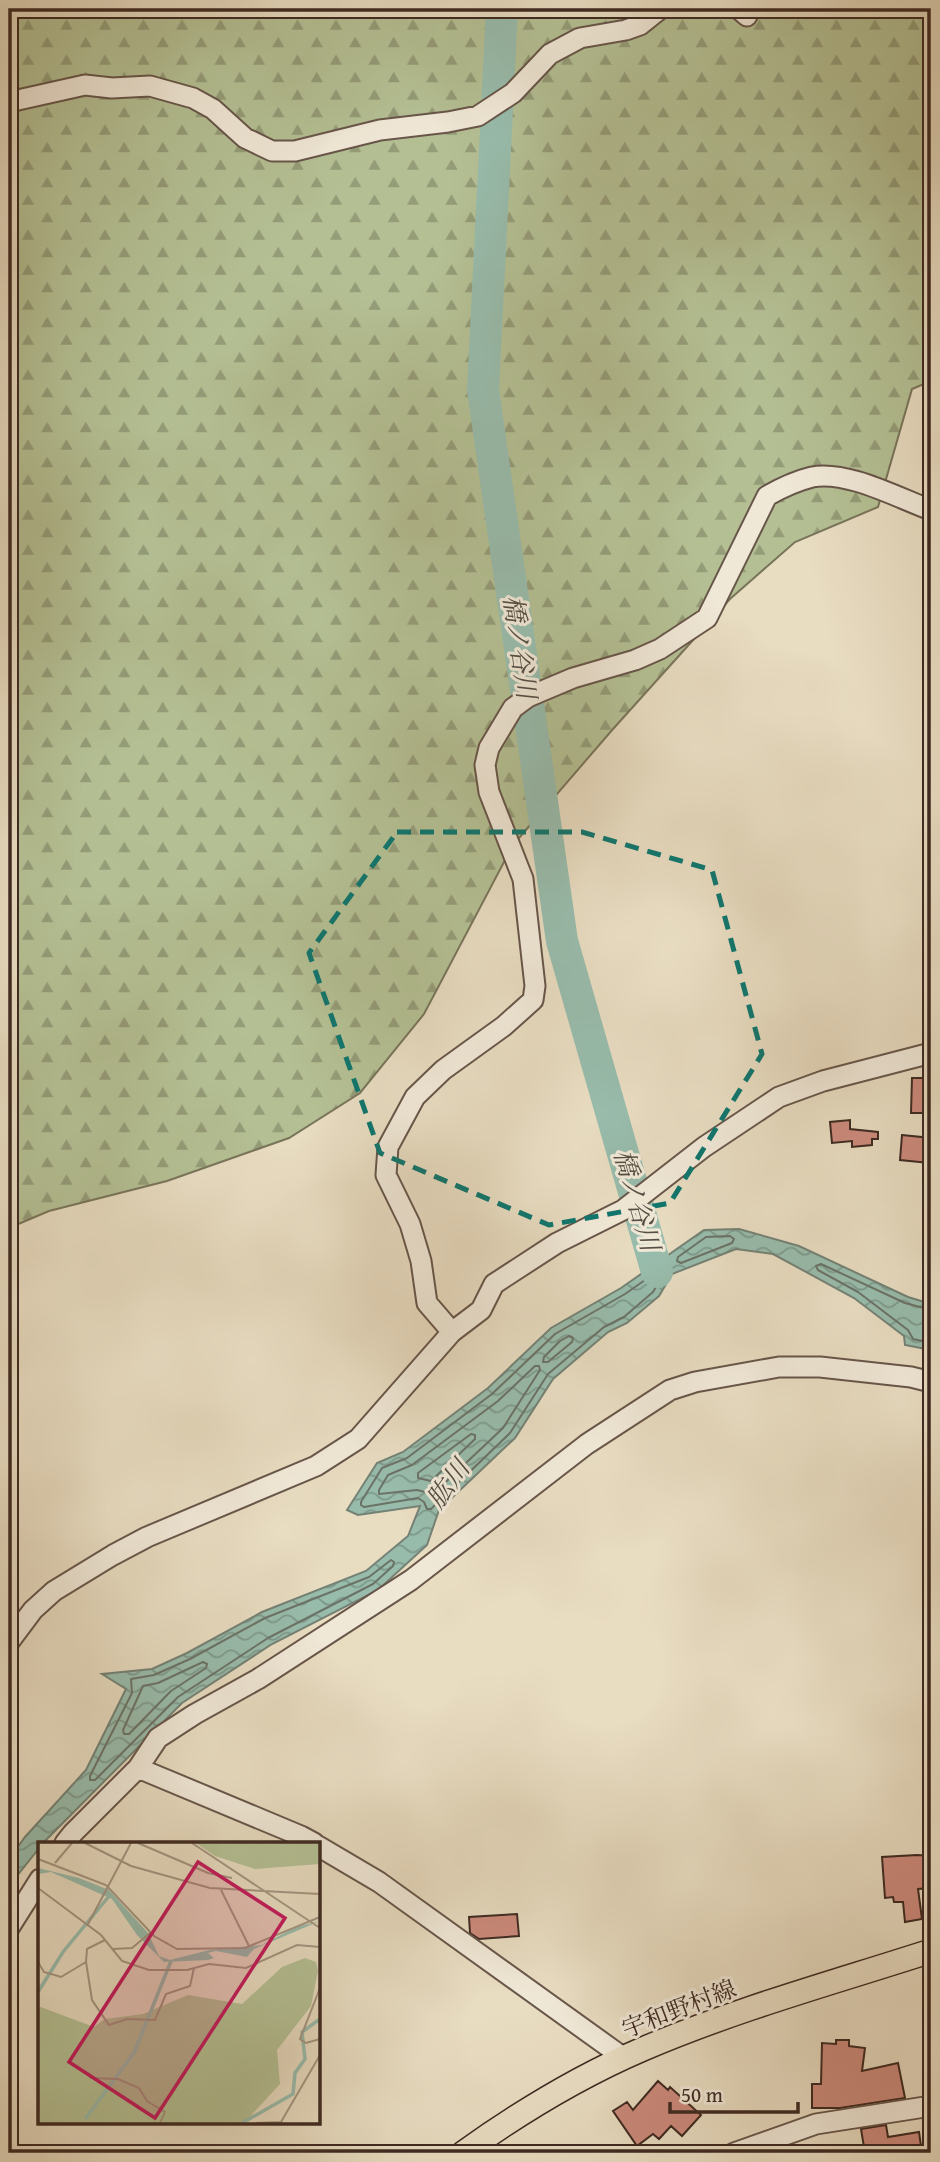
<svg xmlns="http://www.w3.org/2000/svg" width="940" height="2162" font-family="'Gentium Book Plus','Noto Serif JP',serif">
<defs>
<pattern id="forest-firs" width="22" height="20" patternUnits="userSpaceOnUse" patternTransform="scale(1.75)"><rect width="22" height="20" fill="#b4c094"/><path d="M5 1l3.5 6h-7zM16 11l3.5 6h-7z" fill="#949c78"/></pattern>
<pattern id="water-waves" width="16" height="10" patternUnits="userSpaceOnUse" patternTransform="scale(1.75)"><rect width="16" height="10" fill="#98bcac"/><path d="M0 5q4-4 8 0t8 0" fill="none" stroke="#7d998c"/></pattern>
</defs>
<rect width="100%" height="100%" fill="#e8dcc1"/>
<filter id="stains"><feTurbulence type="fractalNoise" baseFrequency=".00286" numOctaves="4"/><feColorMatrix values="0 0 0 0 .2 0 0 0 0 .09 0 0 0 0 .02 0 0 0 .5 -.17"/></filter>
<radialGradient id="worn" r=".72"><stop offset=".6" stop-color="#630" stop-opacity="0"/><stop offset="1" stop-color="#630" stop-opacity=".3"/></radialGradient>
<path fill="url(#forest-firs)" stroke="#79755b" stroke-width="2" d="M9 9H931V381L912 389 878 507 795 542 730 599 613 729 513 845 424 1014 360 1093 289 1138 167 1181 49 1211 9 1228Z"/>
<path fill="url(#water-waves)" stroke="#748275" stroke-width="2" d="M739 1229 799 1246 908 1297 931 1304V1350L905 1345 904 1336 854 1298 773 1254 736 1249 672 1274 659 1296 627 1323 608 1332 553 1379 515 1438 439 1510 427 1545 378 1590 272 1644 182 1703 43 1843H40V1847L9 1886V1859L25 1837 86 1770 126 1689 102 1674 152 1669 187 1653 262 1612 366 1571 408 1536 420 1506 358 1515 347 1510 377 1463 403 1452 488 1388 551 1328 621 1288 704 1230Z"/>
<g fill="none" stroke-linecap="round" stroke-linejoin="round">
<path stroke="#6b7367" stroke-width="2" d="M730 1236 734 1239 732 1243 681 1263 677 1261 678 1257 706 1237Z
M658 1271H662L663 1275 653 1292 624 1317 604 1327 548 1374 510 1433 431 1509H427L424 1502 418 1498 364 1507 361 1505V1502L382 1468 407 1458 492 1394 555 1334 625 1294Z
M931 1310 905 1303 821 1264 816 1266 818 1270 858 1292 908 1330 913 1339 931 1343
M569 1336 573 1338 572 1342 548 1362H543L544 1357 560 1341Z
M535 1366H539L540 1370 503 1428 433 1494 417 1490 379 1494V1490L388 1475 412 1465 498 1401Z
M471 1434 475 1435V1439L431 1481 418 1478V1473Z
M391 1560 394 1562 393 1566 373 1584 268 1638 178 1697 95 1780H90V1776L132 1693 131 1679 154 1675 190 1659 265 1618 369 1577Z
M203 1662 207 1664 206 1668 171 1691 129 1734H124L123 1730 143 1686 158 1683Z"/>
<path stroke="#98bcac" stroke-width="32" d="M502 9 483 390 562 941 657 1272"/>
</g>
<path fill="#cc8a7c" stroke="#3e2a22" stroke-width="2" d="M912 1078H931V1113H911Z
M850 1120V1129L878 1132V1139H872V1145L852 1147V1141L832 1143 830 1122Z
M902 1135 931 1138 929 1163 900 1160Z
M917 1855 930 1856 931 1888 918 1889 922 1919 905 1922 903 1902H894L893 1897 885 1898 882 1857Z
M517 1914 519 1936 479 1939 470 1933 469 1917Z
M836 2040H849V2046L865 2048 862 2071 898 2063 905 2098 840 2108H812V2084H821L822 2043 836 2044Z
M658 2081 668 2090 670 2087 701 2115 682 2136 671 2126 659 2139 653 2134 637 2146 613 2111 627 2102 633 2110Z
M886 2125 888 2137 919 2132 922 2153H865L861 2129Z"/>
<g fill="none" stroke-linecap="round" stroke-linejoin="round">
<defs>
<path id="minor" d="M739 9 747 16
M9 102 85 85 112 88 150 86 193 98 213 109 245 138 272 151H295L380 130 448 122 478 116 513 93 550 54 580 38 626 30 640 25 660 9
M452 1332 427 1303 421 1261 410 1224 386 1175 388 1147 415 1097 443 1070 504 1026 533 1000 535 986 523 879 489 792 485 765 489 748 513 708 528 697 573 678 635 660 660 649 707 618 767 496C781 488 796 481 812 477 847 470 898 498 931 510
M9 1642 33 1610 54 1591 113 1555 147 1537 316 1466 358 1439 452 1332 481 1310 494 1284 557 1243 623 1210 704 1147 779 1097 823 1081 931 1053
M138 1768 301 1836 314 1843
M65 1843 73 1833 138 1768 158 1738 195 1714 258 1679 411 1580 587 1444 670 1390 695 1382 779 1367H820L911 1377 931 1382
M318 1846 379 1882 624 2058
M9 1928 40 1879
M734 2153 816 2124 931 2106"/>
<path id="major" d="M463 2153C519 2113 580 2076 643 2049 736 2009 835 1982 931 1951"/>
</defs>
<use href="#minor" stroke="#68564a" stroke-width="23"/>
<use href="#major" stroke="#3e2a22" stroke-width="26"/>
<use href="#minor" stroke="#f0e8d7" stroke-width="19"/>
<use href="#major" stroke="#e8dcc1" stroke-width="23"/>
</g>
<path fill="none" stroke="#0f766e" stroke-width="5" stroke-dasharray="14 9" stroke-linejoin="round" d="M397 832H582L712 870 762 1054 670 1203 549 1225 380 1153 309 953Z"/>
<g text-anchor="middle" stroke-width="6" stroke-linejoin="round" paint-order="stroke">
<g font-size="24" fill="#3e2a22" stroke="#f0e8d7">
<text transform="translate(679 2009) rotate(-21)" y="8">宇和野村線</text>
</g>
<g font-size="26" font-style="italic" fill="#544e44" stroke="#f0e8d7">
<text transform="translate(520 647) rotate(82)" y="9">橋ノ谷川</text>
<text transform="translate(637 1200) rotate(74)" y="9">橋ノ谷川</text>
<text transform="translate(448 1484) rotate(-54)" y="9">肱川</text>
</g>
</g>
<g transform="translate(38 1842)">
<rect width="282" height="282" fill="#e8dcc1"/>
<path d="M158 1H282V22L217 27 177 14ZM267 116 278 120 280 129 273 164 239 208 242 242 206 281H0V164L56 185 67 177 105 172 150 153 204 162 244 125Z" fill="#b4c094"/>
<path d="M0 26 41 36 71 48 110 91 121 114 132 118 171 108 224 103 258 85 282 79 216 107 209 115 178 109 170 111 176 116 170 118 126 120 99 93 74 57 13 30 0 32Z" fill="#98bcac"/>
<path fill="none" stroke="#98bcac" stroke-width="3.5" d="M0 150 25 110 72 53M47 277 96 211 133 119M204 281 255 252 257 231 267 217 264 190 282 177"/>
<path fill="none" stroke="#a49581" stroke-width="2" d="M47 1 93 24 172 46 282 52M100 1 170 31 194 36M154 1 282 86M0 17 68 43 116 94 139 107 207 106 282 75M17 21 34 1M0 46 63 93 84 119 111 128H149L171 122 208 126 259 103 282 105M183 48 211 104M49 84 93 1M67 98 49 107 48 120 54 158 71 183 89 177 117 178 128 152 152 144 156 126M75 107 94 106 112 91M0 120 6 130 23 135 48 120M282 146 262 197 268 201 282 197M49 230 53 236 80 237 101 246 109 259 127 270 122 281M218 281 243 280 282 213"/>
<path fill="#c2185b" fill-opacity="0.15" stroke="#c2185b" stroke-width="3.5" d="M160 20 247 76 117 276 31 220Z"/>
<rect width="282" height="282" fill="none" stroke="#3e2a22" stroke-width="3.5"/>
</g>
<rect width="940" height="2162" fill="none" stroke="#e8dcc1" stroke-width="35"/>
<rect x="10" y="10" width="919" height="2141" fill="none" stroke="#3e2a22" stroke-width="3.5"/>
<rect x="18" y="18" width="905" height="2127" fill="none" stroke="#3e2a22" stroke-width="2"/>
<path d="M670 2102v10h128v-10" fill="none" stroke="#3e2a22" stroke-width="3.5"/>
<text x="681" y="2102" font-size="21" fill="#3e2a22" stroke="#f0e8d7" stroke-width="5" paint-order="stroke">50 m</text>
<rect width="100%" height="100%" filter="url(#stains)"/>
<rect width="100%" height="100%" fill="url(#worn)"/>
</svg>
